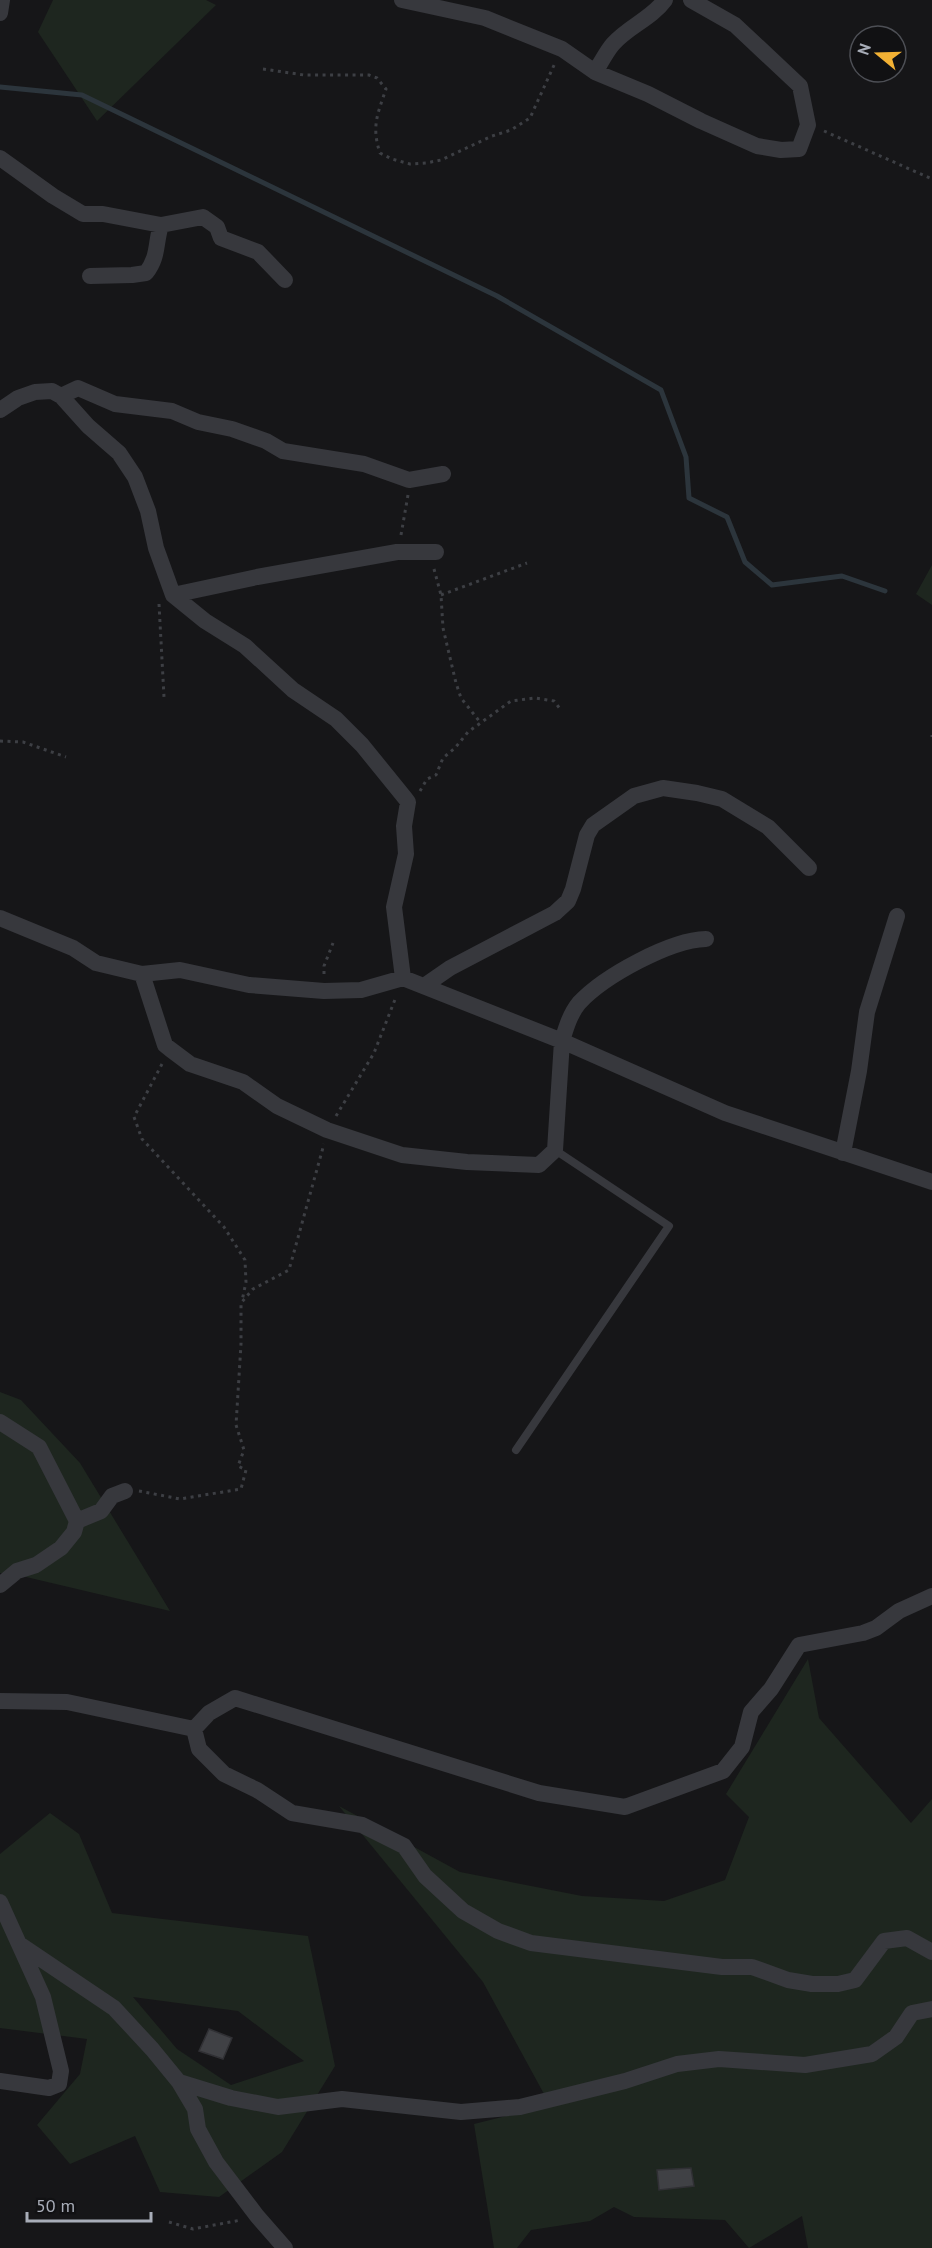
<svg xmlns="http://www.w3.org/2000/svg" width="932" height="2248" font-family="'PT Sans',sans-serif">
<rect width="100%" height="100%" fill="#161618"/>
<path fill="#1e261f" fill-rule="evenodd" d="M53 0H206L216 5 97 121 38 32Z
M932 565V605L916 594Z
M0 1392 21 1400 80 1463 170 1611 22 1576 0 1573Z
M808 1659 819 1718 911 1823 932 1799V2248H808L802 2216 749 2248 725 2220 634 2217 614 2207 590 2221 531 2230 517 2248H494L474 2124 550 2105 483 1982 339 1806 460 1872 582 1896 664 1901 725 1880 749 1817 726 1794Z
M50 1813 79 1834 112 1913 308 1936 335 2066 282 2152 219 2197 160 2192 135 2136 70 2164 37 2125 80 2074 87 2039 0 2028V1854ZM133 1997 238 2011 304 2061 231 2085 177 2049Z"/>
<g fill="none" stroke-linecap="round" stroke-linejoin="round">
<path stroke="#2c353c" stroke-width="5" d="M0 87 82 95 497 296 661 390 686 457 689 498 727 517 745 562 772 585 842 576 885 591"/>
</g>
<path fill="#404145" stroke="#303034" stroke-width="1.5" d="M209 2029 232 2038 223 2059 199 2051Z
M691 2168 694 2186 659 2190 657 2170Z"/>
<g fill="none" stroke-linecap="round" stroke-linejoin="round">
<path stroke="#3d3f44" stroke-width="3" stroke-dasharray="3 4.5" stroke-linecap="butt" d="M263 69 304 75H369L377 78 386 89C378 113 371 126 380 153L392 159 410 164 426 163 441 160 492 136 511 130 530 118 555 63
M824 131 932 179
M401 535 408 495
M434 569 441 595 443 628 456 683 461 698 480 722
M441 595 527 563
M159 604 164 697
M932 735V737
M0 741 23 742 66 757
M420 791 427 779 436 775 443 758 455 748 468 732 511 701 535 698 554 701 561 710
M324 974V966L333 943
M162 1064 134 1117 142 1139 224 1227 245 1260 246 1282 242 1301
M336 1116 374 1053 396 997
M139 1491 180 1499 241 1489 246 1470 238 1466 244 1450 236 1425 241 1344V1303L253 1289 289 1270 324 1144
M169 2222 193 2229 241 2220"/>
<path stroke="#37383d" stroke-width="8" d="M516 1450 669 1226 555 1150"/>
<path stroke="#37383d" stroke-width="16" d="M402 0 485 18 562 49 595 72 648 94 701 121 757 146 781 150 799 149 808 125 800 86 735 25 691 0
M0 13 2 0
M595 72C601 63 606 52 613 44 629 26 651 19 665 0
M0 158 53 196 83 214H103L161 225 203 217 217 227 221 238 258 252 285 280
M90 276 132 275 146 273C159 256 155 244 161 225
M61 396 78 388 115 404 172 411 198 422 232 429 266 441 283 451 364 464 409 480 443 474
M0 410 18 398 35 392 52 391 61 396 88 426 119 453 135 477 148 511 156 548 173 595 205 621 245 646 293 690 336 719 362 745 405 798 408 802 404 826 406 854 394 907 403 978
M173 595 257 577 397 552H436
M0 918 73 948 96 963 142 974 180 970 249 985 324 991 361 990 403 978 562 1041C566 1028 570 1014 579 1003 604 976 670 940 706 939
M142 974 165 1045 170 1049 190 1064 243 1082 277 1106 327 1130 402 1155 467 1162 539 1165 555 1150 562 1041 725 1113 932 1182
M424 986 450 968 555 913 568 901 573 889 587 835 593 825 634 796 663 788 697 793 722 799 768 827 809 868
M843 1153 859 1071 867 1012 897 916
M0 1422 39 1447 77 1521
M0 1585 17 1571 36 1565 61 1548 74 1532 77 1521 101 1511 112 1496 125 1491
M932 1596 899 1611 876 1628 863 1633 799 1645 771 1689 751 1712 742 1747 723 1771 625 1807 539 1793 235 1698 209 1713 194 1729 199 1749 224 1774 257 1790 292 1813 362 1825 404 1846 425 1876 463 1911 498 1931 531 1943 722 1967H752L788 1980 812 1984H838L855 1980 884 1941 907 1938 932 1952
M0 1701 67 1702 194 1729
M0 1902 43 1997 61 2071 59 2084 49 2088 0 2081
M19 1944 114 2008 152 2049 179 2082 195 2109 198 2129 216 2162 257 2216 285 2248
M179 2082 231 2098 278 2107 342 2099 461 2112 520 2107 625 2081 677 2064 719 2059 805 2065 872 2054 896 2037 912 2013 932 2009"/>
</g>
<g transform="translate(878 54) rotate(289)"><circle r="28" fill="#111113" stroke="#4d4f55" stroke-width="1.5"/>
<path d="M0-4.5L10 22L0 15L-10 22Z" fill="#f2b134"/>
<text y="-9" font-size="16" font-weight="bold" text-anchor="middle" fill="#a8adb8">N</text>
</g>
<path d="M27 2212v9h124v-9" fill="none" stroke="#a8adb8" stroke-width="3"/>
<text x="36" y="2212" font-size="18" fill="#a8adb8" stroke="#111113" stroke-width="4.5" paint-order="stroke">50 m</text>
</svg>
